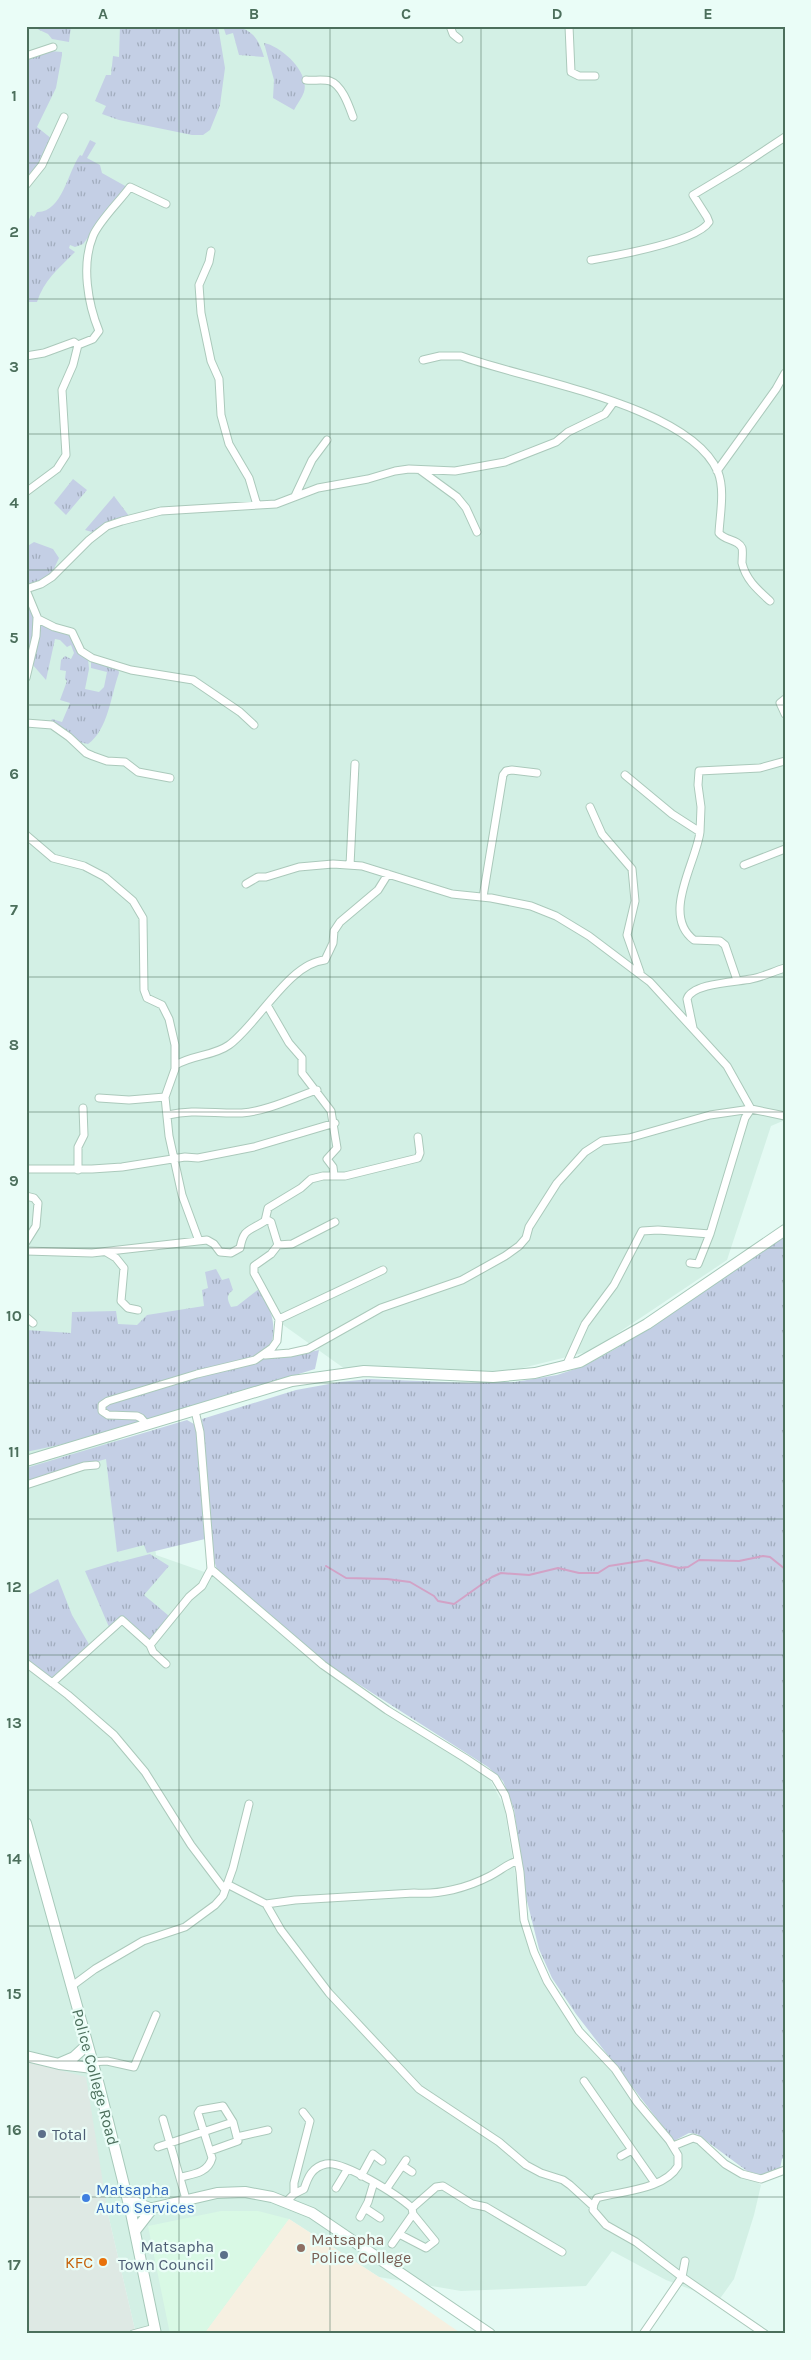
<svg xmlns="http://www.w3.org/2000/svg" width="811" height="2360" font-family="Karla,sans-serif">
<defs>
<pattern id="grass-tufts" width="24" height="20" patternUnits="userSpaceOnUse" patternTransform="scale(1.25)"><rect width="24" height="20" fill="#c4cfe5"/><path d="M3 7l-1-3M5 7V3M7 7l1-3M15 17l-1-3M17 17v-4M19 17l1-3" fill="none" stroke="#a1acbd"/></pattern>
</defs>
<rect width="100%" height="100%" fill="#e4faf3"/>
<path fill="#d3f0e5" d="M26 26H785V1120L771 1126 727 1260 591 1351 506 1372 345 1369 258 1307 26 1351Z
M26 1383 35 1432 144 1442 156 1555 213 1575 321 1667 487 1774 504 1806 523 1922 538 1970 590 2044 671 2145 693 2137 761 2185 754 2215 734 2279 719 2300 666 2280 612 2251 586 2286 461 2291 379 2277 289 2219 204 2334H136L108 2214 26 2061Z"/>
<path fill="#d9f9e5" d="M221 2211H258L289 2219 204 2334H170L148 2226Z"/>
<path fill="#dee9e4" d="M26 2061 86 2077 108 2214 136 2334H26Z"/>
<path fill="#f6f0e1" d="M289 2219 379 2277 462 2334H204Z"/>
<path fill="url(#grass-tufts)" d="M31 26H71L69 42 52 39 48 34Z
M120 26H218L225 68 220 105 210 130 203 135H192L119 120 102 114 106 106 95 101 106 75H111L113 56 119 57Z
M223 26C248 26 257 33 264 57L239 55 233 33 226 35Z
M264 43C281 46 310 72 304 92 302 98 297 104 294 110L273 98 274 80Z
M50 51 62 52V55L56 88 37 127 52 139 38 167 26 184V58Z
M90 140 96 143 87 158 100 165 102 173 127 187 83 244 75 247 70 245 69 248 75 252C59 268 44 280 37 302H26V226L31 215 34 217 37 212C62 213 68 171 80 155L82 156Z
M73 479 87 490 66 515 54 503Z
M114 496 129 516 118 518 92 532 85 530Z
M34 542 53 549 59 558 51 575 26 586V547Z
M30 607 35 625 26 668V613H28Z
M38 623 69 634 88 658 89 669 85 689 99 692 104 687 107 672 91 668V659L118 667 119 673C111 695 108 730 88 744L79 742 51 723 52 719 62 722 70 703 60 700 67 681 65 679 66 671 60 670 61 660 65 656 71 659 74 653 71 645 67 647 60 640 55 639 46 680 32 664Z
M785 1236V2157L782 2159 780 2169 761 2175 747 2171 697 2134 689 2133 674 2141 576 2014 552 1978 539 1949 526 1897 514 1809 503 1781 488 1767 327 1664 217 1570 212 1553 202 1419 296 1390 340 1382 369 1379 469 1383 515 1382 557 1375 584 1366 617 1348Z
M216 1269 222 1280 229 1278 233 1290C226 1295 227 1299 231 1307L237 1306 259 1289C276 1319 276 1325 269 1358L292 1356 319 1350 315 1369 82 1440 26 1452V1330L71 1333 72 1312 116 1311 118 1324 137 1325 147 1315 204 1306 202 1290 208 1288 205 1272Z
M187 1420 194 1424 197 1434 205 1539 147 1553 144 1545 117 1552 106 1459 26 1481V1468Z
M150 1554 169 1566 144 1595 169 1616 149 1640 122 1617 109 1627 85 1571 118 1561 119 1562Z
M58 1579 72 1615 90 1646 51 1681 26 1660V1596Z"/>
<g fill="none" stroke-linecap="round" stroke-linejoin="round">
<path stroke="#d2a2c6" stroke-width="2" d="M326 1566 346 1578 387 1579 410 1582 434 1596 438 1601 454 1604 492 1577 501 1573 529 1575 558 1568 579 1573H598L609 1566 647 1560 679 1568 688 1567 699 1560 739 1561 763 1556 770 1557 785 1569"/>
<defs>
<path id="street" d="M450 26 453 34 459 39
M569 26 571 72 579 76H595
M26 56 53 47
M306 80C313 81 323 79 330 81 342 85 349 106 353 117
M26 185 42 165 64 117
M211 251 209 262 199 285 201 313 211 361 219 379 221 415 229 444 249 478 257 505
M591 260C614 256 697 242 709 222L707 217 693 195 738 168 785 137
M78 345 93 339 99 331C88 304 81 265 93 236 99 221 120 201 130 187L166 204
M26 356 44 353 74 342 78 345 73 365 62 390 66 455 57 469 26 492
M423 360 440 356H461C526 380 690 405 718 472 725 490 720 514 719 533 725 541 738 539 742 548 743 551 742 559 742 563 746 580 758 590 770 601
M420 470 457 497 466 508 477 532
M717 471 776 389 785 373
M295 496 312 460 327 440
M26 589 41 584 52 577 89 540 107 526 122 521 161 511 276 504 318 488 368 479 395 471 409 469 455 471 505 462 556 442 568 432 605 414 613 403
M26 590 38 619 54 627 72 632 81 651 92 658 131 670 193 680 240 712 254 725
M26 678 36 636 37 618
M785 699 780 703 785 714
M26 723 52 725 69 737 86 753 93 756 107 761 125 762 138 772 170 778
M625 775 672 814 700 832C696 863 661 915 694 940L720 941 725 945 737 980
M590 807 602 834 632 869 635 901 627 935 640 972
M700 832 701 807 698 785 699 771 760 768 785 761
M26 835 53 858 84 866 105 877 133 901 143 918 144 990 147 998 162 1005 169 1019 175 1045V1069L165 1097 169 1136 182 1195 199 1241
M350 865 355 764
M744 865 785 849
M246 884 258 877H266L299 867 333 864 362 866 452 894 491 898 531 906 556 916 589 936 650 982 727 1066 751 1109
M483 897 503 775 506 771 512 770 537 773
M267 1005 289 1043 302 1058V1073L331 1111 337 1148 327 1159 333 1167 334 1175
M693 1028 687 999C692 983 737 982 751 979 763 977 774 971 785 968
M176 1065C192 1055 214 1056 229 1045 258 1024 289 963 325 960L333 943 334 931 340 922 378 890 388 874
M99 1098 129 1100 165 1097
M168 1115C193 1109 216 1114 242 1113 267 1111 293 1098 317 1090
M26 1169H92L122 1167 185 1157 198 1158 254 1147 335 1123
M78 1170V1147L84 1135 83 1108
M26 1196 34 1198 38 1203 36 1226 26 1242
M266 1219 271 1222 278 1245
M710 1234 745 1118 751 1109
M26 1251 92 1253 207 1240 214 1244 220 1252 231 1253 240 1248C244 1228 248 1232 265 1221L268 1208 301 1188 311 1179 323 1176H345L418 1158 420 1153 418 1137
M106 1252 116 1258 124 1268 121 1301 128 1308 138 1310
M26 1317 33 1323
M279 1319 383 1270
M265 1355 290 1353 308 1349 381 1308 462 1280 505 1256 519 1246 526 1238 529 1227 557 1183 585 1152 602 1141 629 1138 710 1115 751 1109 785 1116
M566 1366 585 1324 614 1285 642 1231 658 1230 710 1234 698 1264 690 1263
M147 1425 141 1418 137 1416 108 1415 102 1411V1405L108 1401 197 1374 255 1360 272 1348 277 1341 279 1319 254 1273V1266L271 1254 278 1245 292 1244 335 1222
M26 1485 84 1466 96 1465
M211 1569 323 1665 387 1710 465 1758 495 1778 505 1795 510 1813 520 1872 524 1920 534 1952 547 1981 579 2031 615 2069 637 2102 669 2140 678 2155V2166C664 2190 621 2191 597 2198L594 2204 593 2210 606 2225 636 2242 682 2277 765 2334
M26 1663 68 1695 114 1735 145 1772 191 1845 225 1890
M166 1664 153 1652 150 1645 189 1597 202 1586 211 1569 200 1432 195 1411
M52 1683 122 1620 150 1645
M227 1884 266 1904 281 1930 329 1993 419 2089 499 2142 526 2165 541 2173 563 2180 570 2185 593 2206
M266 1904 295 1900 414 1893C439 1895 467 1888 490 1876 500 1871 507 1864 517 1861
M72 1986 95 1969 143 1941 185 1927 215 1905 223 1896 233 1868 249 1804
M91 2062 107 2061 134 2067 156 2015
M584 2081 655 2183
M163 2119 186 2199
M237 2137 268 2130
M673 2146 693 2138 699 2140 725 2164 742 2174 761 2179 785 2170
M158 2147 233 2122
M621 2156 632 2150
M403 2166 412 2172
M361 2176 373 2154 382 2161
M181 2177C193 2174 208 2173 212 2158L198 2113 200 2110 223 2106 233 2122 238 2141 210 2151
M336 2188 347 2170
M387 2188 406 2160
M294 2194V2183L310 2121 303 2112
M285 2203 294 2194 304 2189C308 2177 312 2167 326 2164 343 2160 399 2196 412 2208L436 2187 443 2186 472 2204 486 2207 562 2252
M365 2208 380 2218
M360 2217 368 2202 374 2182
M399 2234 426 2248 435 2241 413 2214 412 2208
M392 2244 413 2214
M133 2334 155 2328
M643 2334 682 2277 685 2261"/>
<path id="secondary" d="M26 1461 292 1381 364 1371 493 1377 535 1373 580 1362 647 1324 785 1230
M26 1823 99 2085 131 2213 156 2334
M26 2056 59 2064 93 2068
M60 2063 74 2057 87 2045
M126 2192 137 2203 152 2209 135 2231
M131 2213 217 2193 245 2192 272 2197 312 2213 490 2334"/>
</defs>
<use href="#street" stroke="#abc9bb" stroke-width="9"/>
<use href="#secondary" stroke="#a7c9ba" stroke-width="12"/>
<use href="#street" stroke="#fff" stroke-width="7"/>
<use href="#secondary" stroke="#fff" stroke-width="10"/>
</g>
<path fill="none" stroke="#4c6f5c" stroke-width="1" stroke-opacity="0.55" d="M179 26V2334M330 26V2334M481 26V2334M632 26V2334M26 163H785M26 299H785M26 434H785M26 570H785M26 705H785M26 841H785M26 977H785M26 1112H785M26 1248H785M26 1383H785M26 1519H785M26 1655H785M26 1790H785M26 1926H785M26 2061H785M26 2197H785"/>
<g fill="#5c6f8a" stroke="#eafdf7" stroke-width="2">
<circle cx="42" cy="2134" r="5"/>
<circle cx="224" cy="2255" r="5"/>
</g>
<circle fill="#3f7fe0" stroke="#eafdf7" stroke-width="2" cx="86" cy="2198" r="5"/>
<circle fill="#8d6e63" stroke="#eafdf7" stroke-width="2" cx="301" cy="2248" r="5"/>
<circle fill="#e8710a" stroke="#eafdf7" stroke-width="2" cx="103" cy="2262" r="5"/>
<g text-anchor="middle" stroke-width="4.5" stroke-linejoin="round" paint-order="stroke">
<g font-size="16" fill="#4c6f5c" stroke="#eafdf7">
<text transform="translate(96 2077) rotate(75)" y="6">Police College Road</text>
</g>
<g font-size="16" fill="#4e5e75" stroke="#eafdf7" text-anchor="start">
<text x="52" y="2140">Total</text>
<text x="214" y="2252" text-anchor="end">Matsapha<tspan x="214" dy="18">Town Council</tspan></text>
</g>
<g font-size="16" fill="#366cbe" stroke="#eafdf7" text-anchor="start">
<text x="96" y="2195">Matsapha<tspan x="96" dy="18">Auto Services</tspan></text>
</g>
<g font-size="16" fill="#785e54" stroke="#eafdf7" text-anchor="start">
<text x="311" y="2245">Matsapha<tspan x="311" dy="18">Police College</tspan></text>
</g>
<g font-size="16" fill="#c56008" stroke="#eafdf7" text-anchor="end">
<text x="93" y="2268">KFC</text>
</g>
</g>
<rect width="811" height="2360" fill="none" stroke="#eafdf7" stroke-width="55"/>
<rect x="28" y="28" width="756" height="2304" fill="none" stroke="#4c6f5c" stroke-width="2"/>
<g font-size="16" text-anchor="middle" font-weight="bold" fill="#4c6f5c">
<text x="103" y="19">A</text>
<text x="254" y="19">B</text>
<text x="406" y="19">C</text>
<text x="557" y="19">D</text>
<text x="708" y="19">E</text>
<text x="14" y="101">1</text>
<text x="14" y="237">2</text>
<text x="14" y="372">3</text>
<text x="14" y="508">4</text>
<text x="14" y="643">5</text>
<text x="14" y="779">6</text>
<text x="14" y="915">7</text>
<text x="14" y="1050">8</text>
<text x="14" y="1186">9</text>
<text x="14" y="1321">10</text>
<text x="14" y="1457">11</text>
<text x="14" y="1592">12</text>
<text x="14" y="1728">13</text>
<text x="14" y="1864">14</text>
<text x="14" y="1999">15</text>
<text x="14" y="2135">16</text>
<text x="14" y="2270">17</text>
</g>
</svg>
